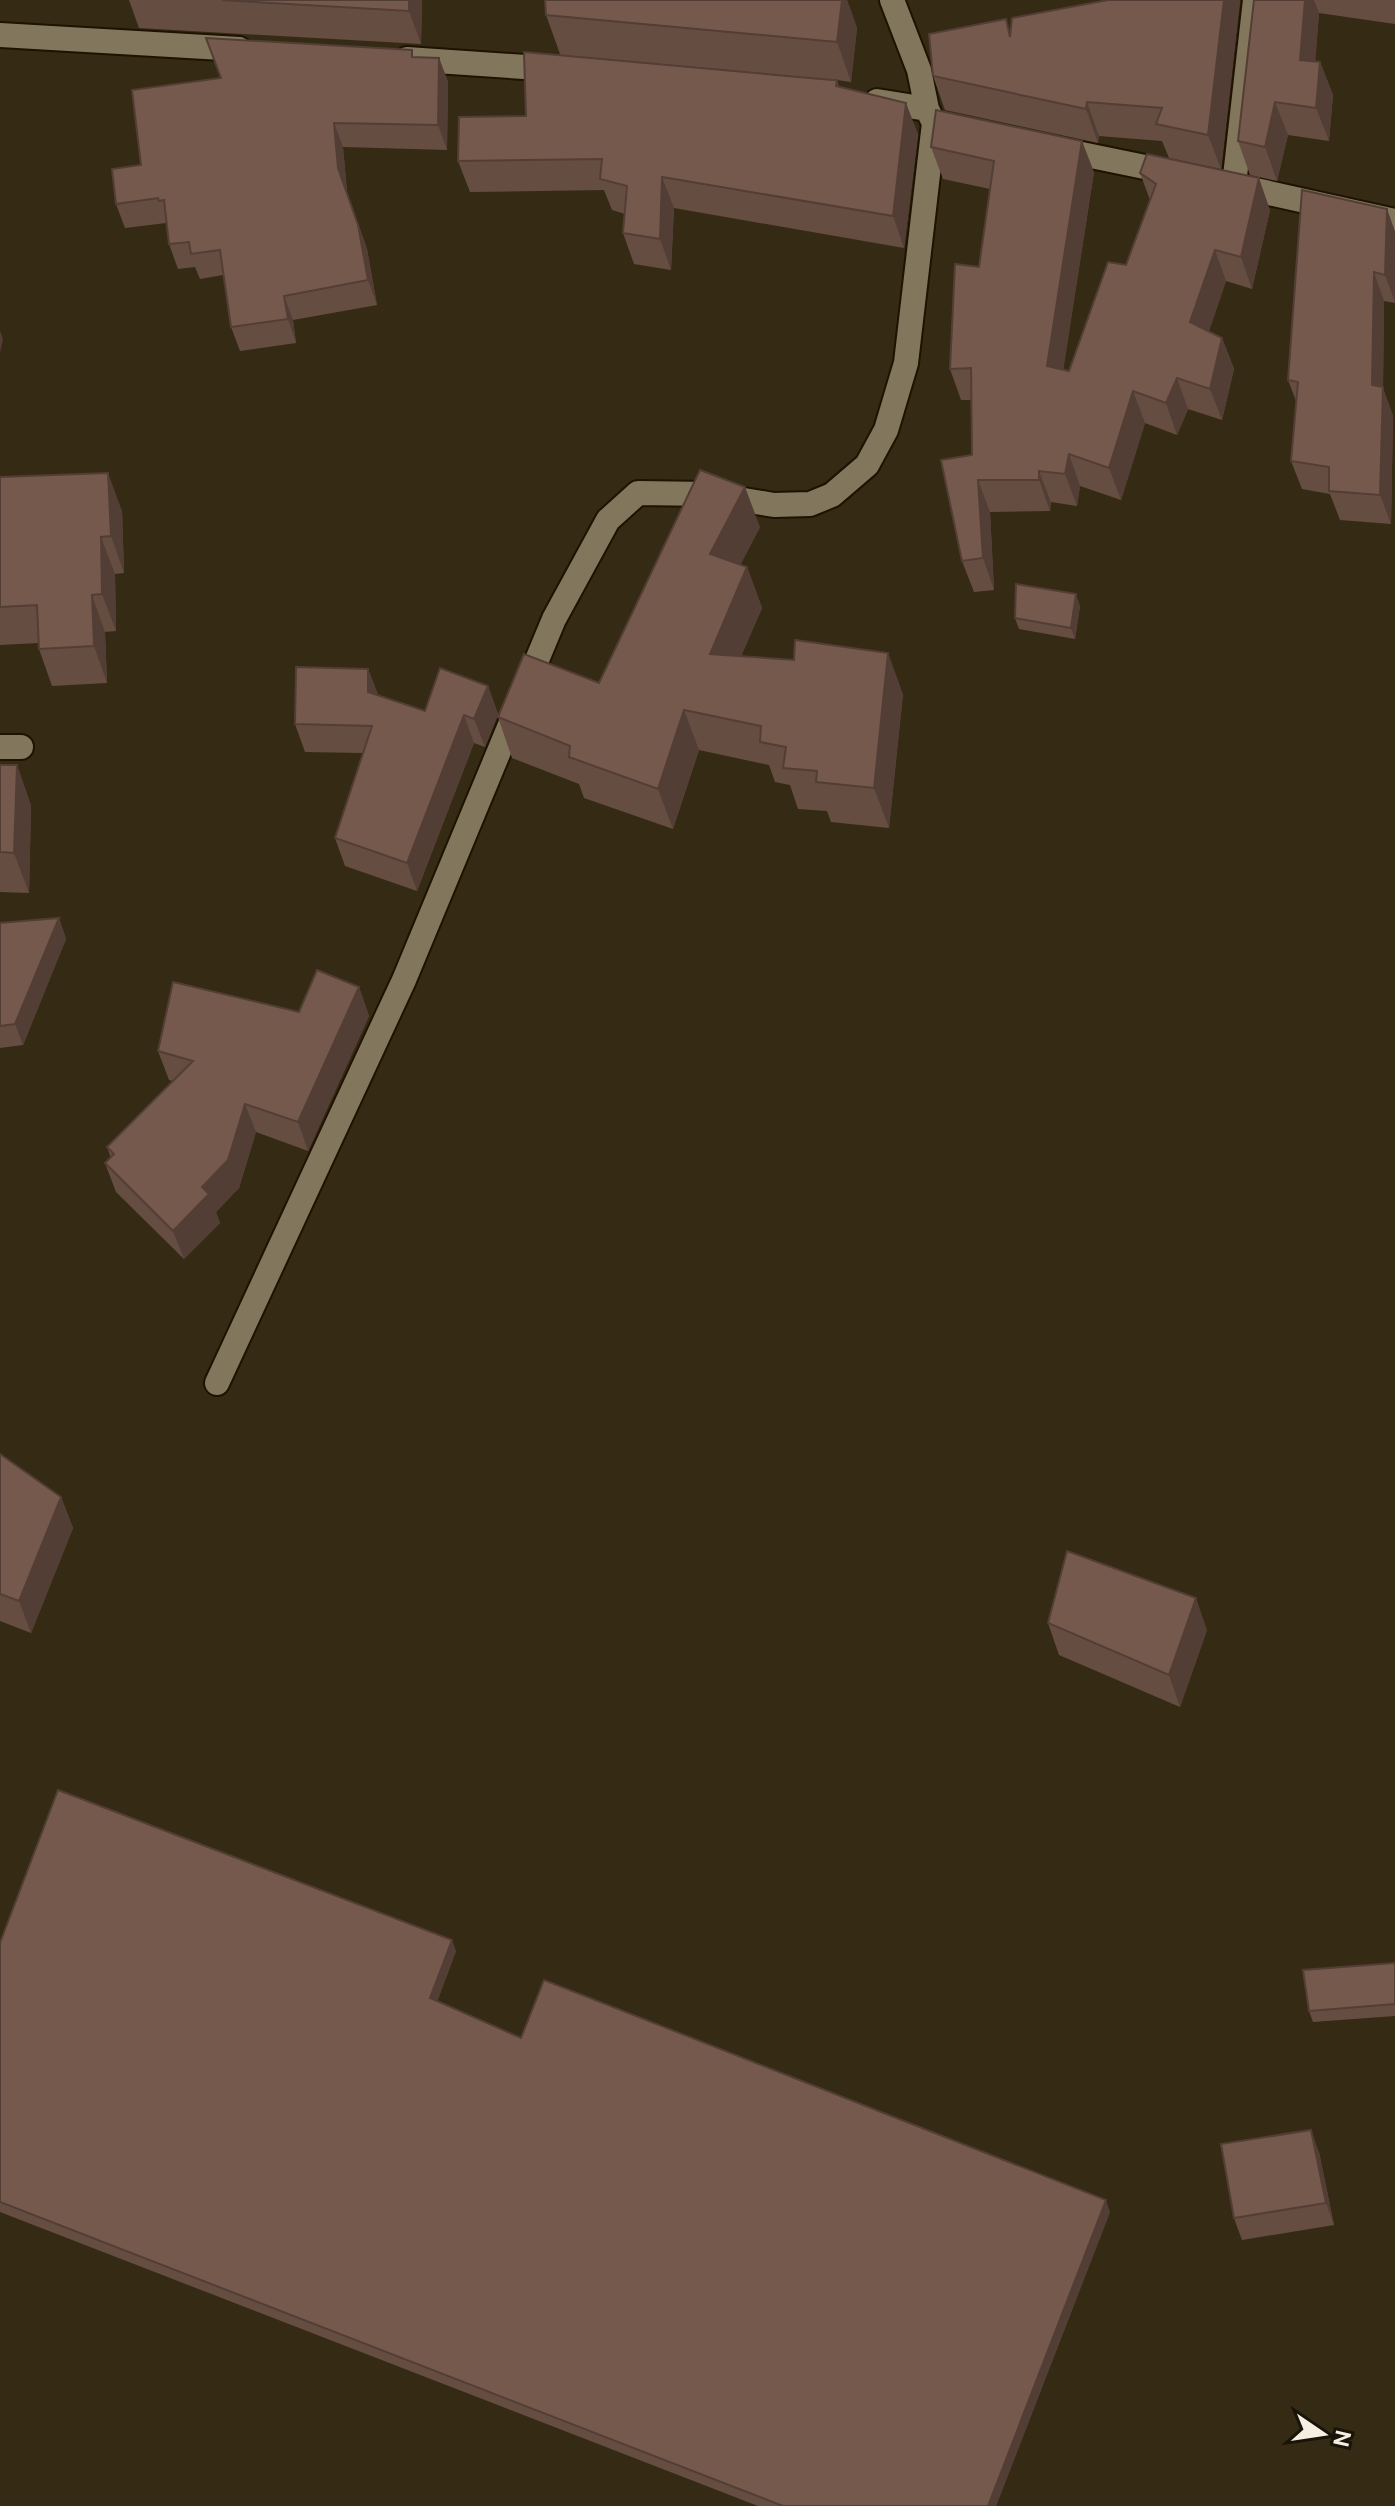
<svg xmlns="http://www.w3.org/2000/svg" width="1395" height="2506" font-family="'DM Sans',sans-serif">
<rect width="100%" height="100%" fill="#352b14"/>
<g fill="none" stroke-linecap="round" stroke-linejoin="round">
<defs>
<path id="street" d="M892 0 919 70 927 109
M0 35 239 49
M407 59 554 69
M877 101 927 109 934 123 947 126
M1057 149 1174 173
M1233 185 1395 221
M1234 185 1255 0
M0 747H21
M217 1383 404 980 554 619 608 520 638 493 708 494 774 505 810 504 832 495 867 465 886 430 906 363 934 123"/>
</defs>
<use href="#street" stroke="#1d1300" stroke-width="28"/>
<use href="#street" stroke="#82765d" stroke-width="24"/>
</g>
<path fill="#654d42" d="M129 0H422L421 44 139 28Z
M545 0H847L857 28 851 82 837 80 839 87 918 134 904 248 674 208 671 270 634 264 623 233 625 214 612 210 604 190 470 192 458 161 526 116 560 54 546 15Z
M1240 0 1221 169 1169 158 1162 141 1099 136 1098 143 945 110 933 76 1010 30Z
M1254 0H1395V24L1319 13 1315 61 1320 62 1333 95 1329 141 1288 135 1277 181 1250 175 1238 141Z
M415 57 439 58 448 82 447 150 343 147 347 192 367 249 377 305 293 320 296 343 240 351 231 327 223 275 200 279 195 267 178 269 169 244 166 223 125 228 116 204 141 165Z
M931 147 1094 172 1063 370 1069 371 1126 265 1150 200 1140 173 1270 210 1252 289 1226 281 1209 331 1222 338 1234 369 1222 420 1188 409 1177 435 1145 423 1121 500 1080 486 1077 506 1051 502 1050 511 990 512 994 590 974 592 962 561 972 455V400H961L950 369 979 267 990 189 943 179Z
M1387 209 1395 232V303L1384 301 1383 388 1393 416 1391 524 1340 520 1330 494 1302 489 1291 461 1296 401 1288 380Z
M0 477 122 511 124 573 115 574 116 631 105 632 107 683 52 686 39 649 38 643 0 645Z
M760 527 740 565 747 567 762 608 741 656 903 694 889 828 831 822 827 811 798 809 790 785 775 782 769 765 699 750 673 829 584 798 579 784 512 758 498 717 599 683Z
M1080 606 1075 639 1019 629 1015 618Z
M368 669 378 695 425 711 488 686 498 714 485 747 474 743 417 891 345 866 335 838 363 753 305 752 295 724Z
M0 765H17L31 806 29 893 0 892Z
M59 918 66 939 23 1045 0 1048V923Z
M359 987 369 1016 308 1151 256 1132 239 1188 216 1212 220 1223 184 1259 116 1192 105 1163 111 1158 107 1147 173 1081 169 1080 158 1051 299 1012Z
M0 1454 61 1497 73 1528 31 1633 0 1621Z
M1048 1623 1207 1630 1180 1707 1059 1655Z
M0 1943 456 1951 437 2002 521 2038 1110 2212 996 2506H758L0 2212Z
M1395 1963V2016L1313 2022 1309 2011Z
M1319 2152 1334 2225 1242 2240 1234 2218Z"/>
<path fill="#533e36" d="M409 0H422L421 44 409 11Z
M842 0H847L857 28 851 82 837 42Z
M1224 0H1240L1221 169 1208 135Z
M1305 0H1314L1319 13 1313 94 1300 60Z
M439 58 448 82 447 150 438 125Z
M1320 62 1333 95 1329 141 1316 108Z
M1087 102 1099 136 1098 143 1086 109Z
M1275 102 1288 135 1277 181 1265 147Z
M906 103 918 134 904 248 893 216Z
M334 123 343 147 347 192 367 249 377 305 368 280 338 168Z
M1082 141 1094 172 1059 398 1047 366Z
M662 177 674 208 671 270 660 239Z
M1259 178 1270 210 1252 289 1241 257Z
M1387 209 1395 232V302L1385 275Z
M1215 250 1226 281 1201 354 1190 322Z
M1374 272 1384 301 1383 388 1393 416 1391 524 1380 495 1372 385Z
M284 296 293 320 296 343 288 319Z
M0 331 3 339 0 353Z
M1222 338 1234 369 1222 420 1210 389Z
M1177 378 1188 409 1177 435 1166 403Z
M1133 391 1145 423 1121 500 1109 468Z
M1069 454 1080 486 1077 506 1065 474Z
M1039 471 1051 502 1050 511 1039 480Z
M108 473 122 511 124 573 111 536Z
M978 480 990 512 994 590 983 558Z
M745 487 760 527 725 595 710 554Z
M101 537 115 574 116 631 102 594Z
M747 567 762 608 725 694 710 654Z
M1076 594 1080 606 1075 639 1071 628Z
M92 595 105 632 107 683 94 646Z
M888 653 903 694 889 828 874 788Z
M368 669 379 697 368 692Z
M488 686 498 714 485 747 474 719Z
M684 710 699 750 673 829 658 789Z
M464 715 474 743 417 891 407 863Z
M17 765 31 806 29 893 14 853Z
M59 918 66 939 23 1045 15 1024Z
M359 987 369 1016 308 1151 298 1122Z
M245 1104 256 1132 239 1188 216 1212 220 1223 184 1259 173 1231 202 1187Z
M61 1497 73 1528 31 1633 19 1601Z
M1196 1598 1207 1630 1180 1707 1169 1675Z
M452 1940 456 1951 434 2010 430 1998Z
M1311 2130 1319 2152 1334 2225 1326 2203Z
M1106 2200 1110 2212 996 2506H988Z"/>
<path fill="#76594d" stroke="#533e36" stroke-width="2" d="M222 0H409V11Z
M545 0H842L837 42 546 15Z
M1108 0H1224L1208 135 1156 124 1162 108 1087 102 1086 109 933 76 929 34 1006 19 1010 37 1012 18Z
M1254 0H1305L1300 60 1320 62 1316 108 1275 102 1265 147 1238 141Z
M206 38 412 50V57L439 58 438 125 334 123 338 168 358 225 368 280 284 296 288 319 231 327 220 250 191 254 189 242 169 244 164 200 159 201 158 198 116 204 112 169 141 165 132 90 221 78Z
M524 52 832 80H837L836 86 906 103 893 216 662 177 660 239 623 233 627 186 600 179 602 159 458 161 459 117 526 116Z
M936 110 1082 141 1047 366 1069 371 1108 262 1126 265 1156 184 1140 173 1147 154 1259 178 1241 257 1215 250 1190 322 1222 338 1210 389 1177 378 1166 403 1133 391 1109 468 1069 454 1065 474 1039 471V480H978L983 558 962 561 941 460 972 455 971 368 950 369 955 264 979 267 994 161 931 147Z
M1302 190 1387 209 1385 275 1374 272 1372 385 1383 387 1380 495 1329 491V467L1291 461 1298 382 1288 380Z
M700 470 745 487 710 554 747 567 710 654 794 660 795 640 888 653 874 788 816 782 817 771 783 768 786 747 760 742 761 726 684 710 658 789 569 757 570 746 498 717 524 654 599 683Z
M108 473 111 536 101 537 102 594 92 595 94 646 39 649 37 605 0 607V477Z
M1016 584 1076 594 1071 628 1015 618Z
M296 667 368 669V692L425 711 440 668 488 686 474 719 464 715 407 863 335 838 372 726 295 724Z
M0 765H17L14 853 0 852Z
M59 918 15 1024 0 1026V923Z
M317 970 359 987 298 1122 245 1104 228 1160 202 1187 209 1194 173 1231 105 1163 114 1154 107 1147 193 1061 158 1051 173 982 299 1012Z
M0 1454 61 1497 19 1601 0 1594Z
M1067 1551 1196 1598 1169 1675 1048 1623Z
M58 1790 452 1940 430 1998 521 2038 544 1980 1106 2200 988 2506H783L0 2202V1943Z
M1395 1963V2004L1309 2011 1303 1970Z
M1311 2130 1326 2203 1234 2218 1221 2144Z"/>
<g transform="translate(1323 2434) rotate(103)" stroke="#19140a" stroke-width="6" paint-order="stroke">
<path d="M0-6L14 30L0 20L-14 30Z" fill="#f5eee1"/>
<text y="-12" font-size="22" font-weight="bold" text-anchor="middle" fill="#f5eee1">N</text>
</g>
</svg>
